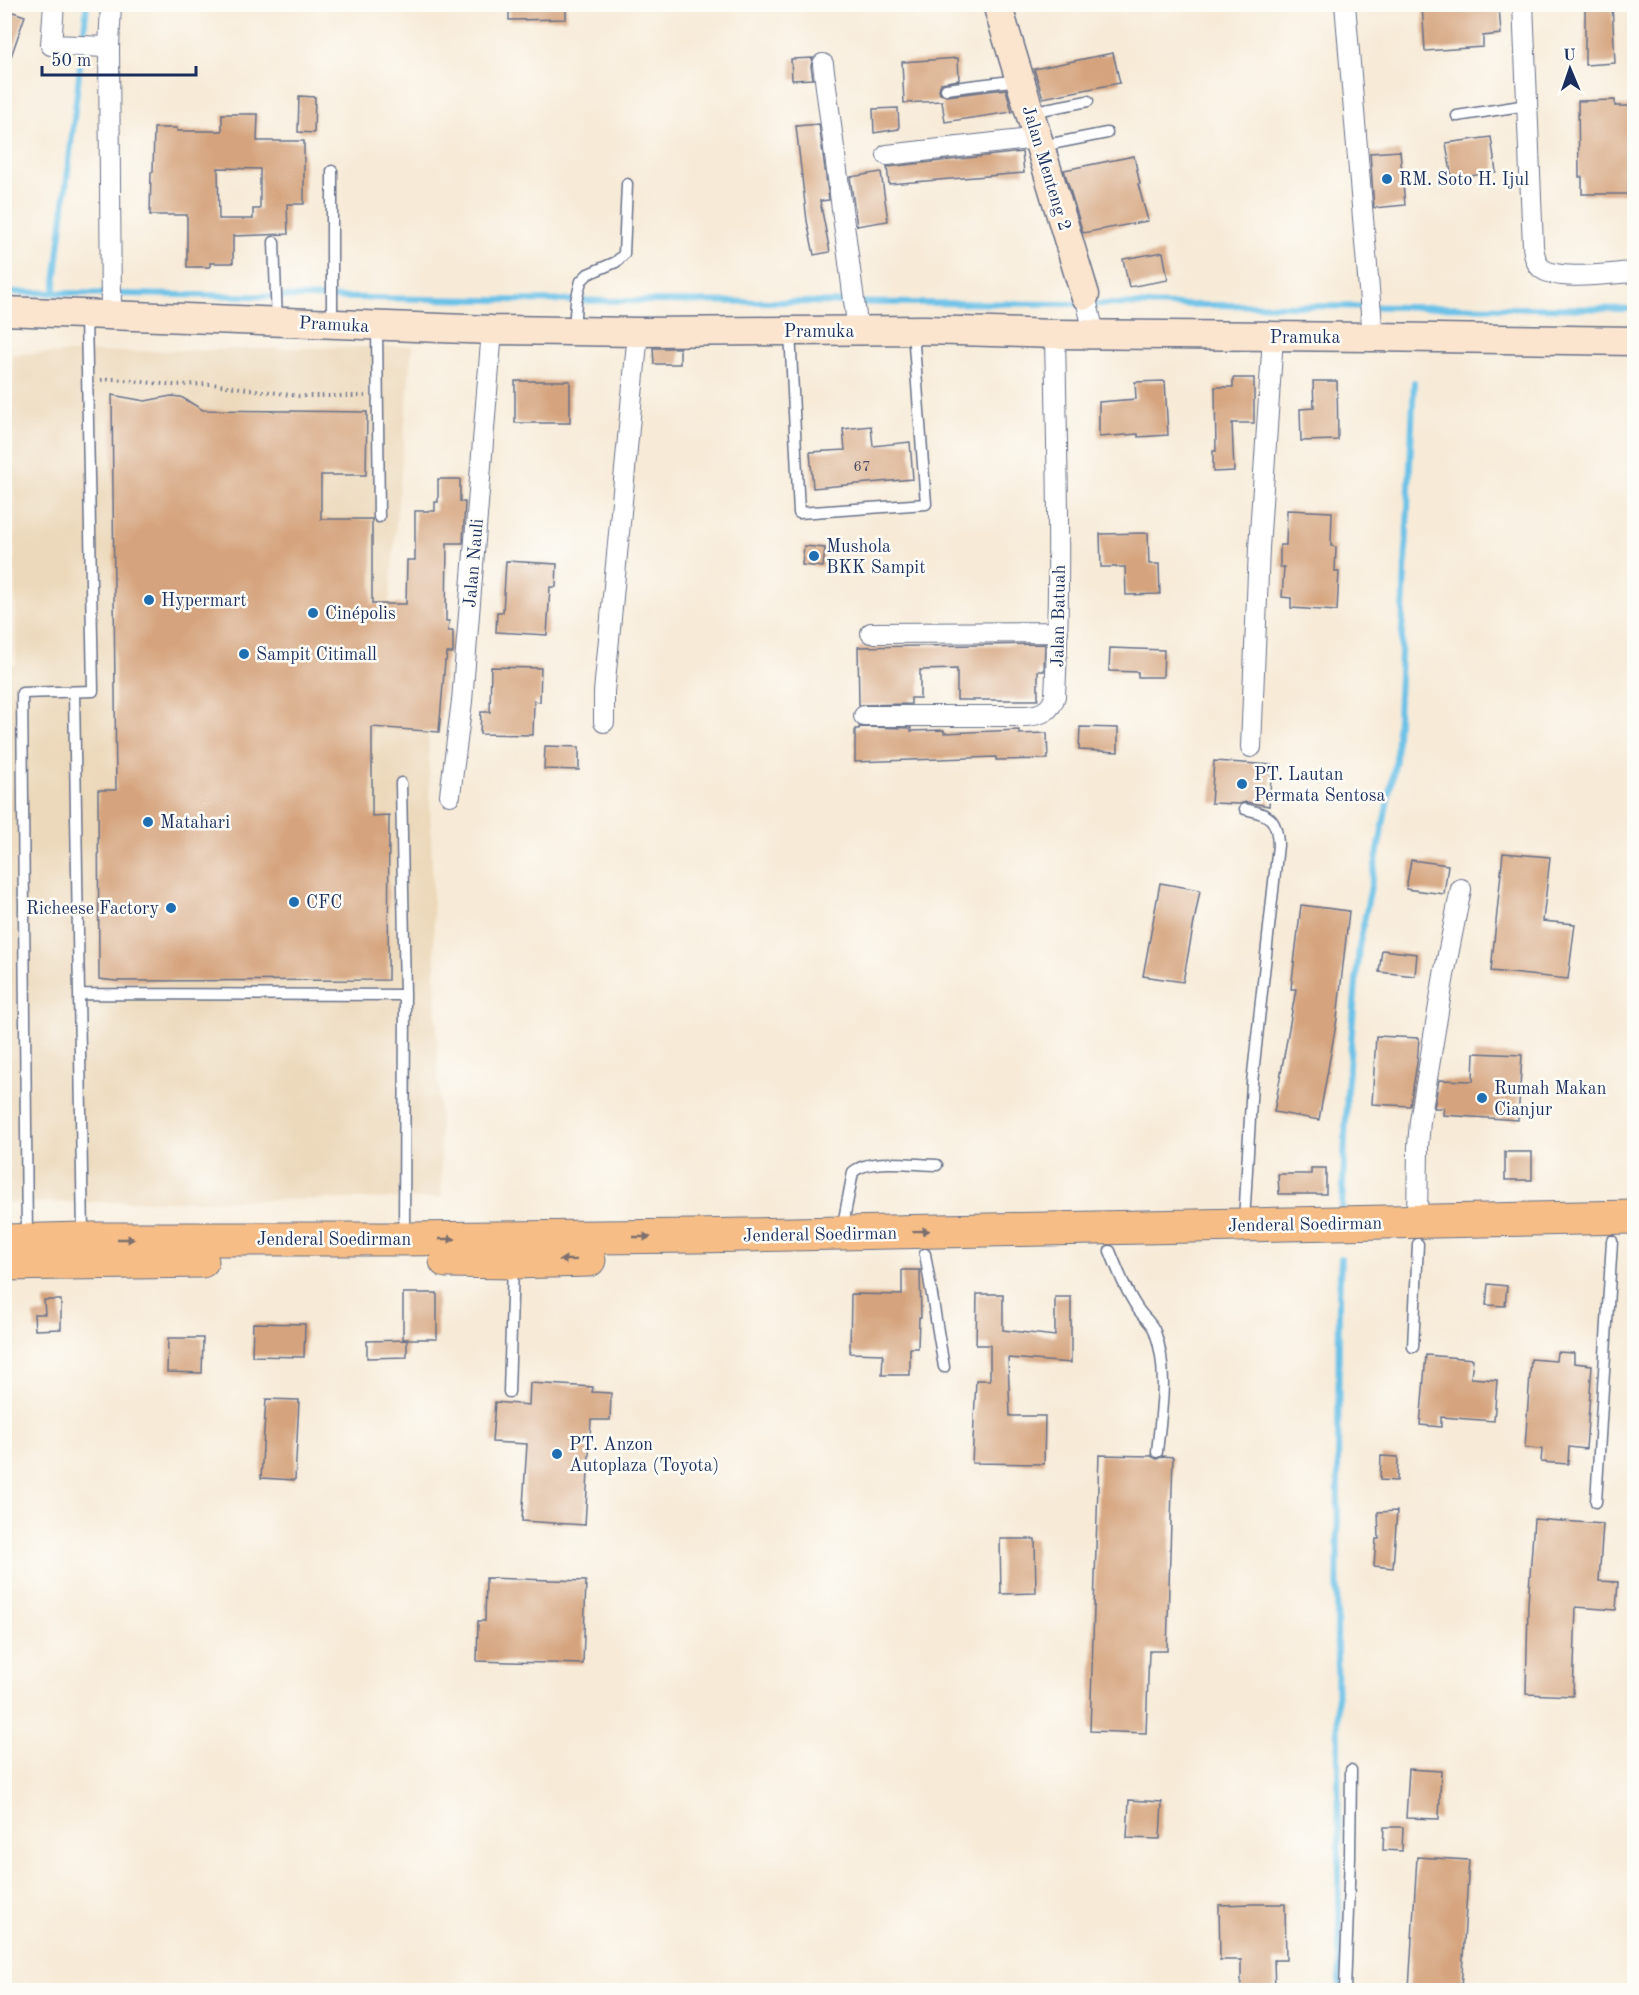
<svg xmlns="http://www.w3.org/2000/svg" width="1639" height="1995" font-family="'Old Standard TT',serif">
<rect width="100%" height="100%" fill="#fdfcf7"/>
<filter id="ink" filterUnits="userSpaceOnUse"><feTurbulence type="fractalNoise" baseFrequency=".0167" numOctaves="2"/><feDisplacementMap in="SourceGraphic" scale="12" xChannelSelector="R" yChannelSelector="G"/><feConvolveMatrix kernelMatrix="1 2 1 2 8 2 1 2 1" color-interpolation-filters="sRGB"/></filter>
<filter id="wash" filterUnits="userSpaceOnUse"><feTurbulence type="fractalNoise" baseFrequency=".008" numOctaves="4" result="noise"/><feDisplacementMap in="SourceGraphic" scale="24" xChannelSelector="R" yChannelSelector="G"/><feGaussianBlur stdDeviation="1.35" result="paint"/><feColorMatrix in="noise" values="0 0 0 0 0 0 0 0 0 0 0 0 0 0 0 0 0 1.4 0 .05"/><feComposite in="paint" operator="in"/></filter>
<g filter="url(#wash)">
<rect width="100%" height="100%" fill="#f7ebd8"/>
<path fill="#ecd8ba" d="M412 346 378 727 428 731 442 1198 5 1203 4 665H16L12 354Z"/>
<g fill="none" stroke-linecap="round" stroke-linejoin="round">
<path stroke="#6ac1e7" stroke-width="6" d="M4 292 486 300 1081 304
M54 293 87 4
M1093 304 1634 309
M1342 1210 1347 1091 1359 947 1396 759 1414 382
M1340 1990 1337 1647 1339 1296 1341 1258"/>
</g>
<g id="blocks">
<path fill="#d5a47e" fill-rule="evenodd" d="M509 4H566V19L509 20Z
M1422 4H1449L1450 10 1499 7 1501 34 1483 36V47L1425 51Z
M1585 4H1612L1615 63 1585 65Z
M4 9 25 16 7 68H4Z
M1113 53 1120 83 1043 98 1034 69Z
M813 58 811 66 813 79 792 80 791 59Z
M958 58 959 80 941 83 939 89 940 94 947 96 1006 89 1012 112 945 122 942 101 904 103 902 62Z
M299 96 315 97 314 133 298 132Z
M1615 100V106H1635V194H1582V177H1579L1578 101Z
M898 108 899 129 874 133 873 109Z
M222 114H258L257 141H304V204H287L288 234 233 236V263H210V267H187V215H150L151 172H153L154 128H177V131H222ZM218 168 260 169V209H253V219H219Z
M819 124 829 200 820 201 830 252 814 255 807 221 796 126Z
M1491 137 1496 172 1452 179 1446 143Z
M1400 151 1405 205 1374 208 1370 153Z
M1022 152 1024 173 889 184 887 167Z
M1134 156 1140 184H1138L1148 221 1083 233 1064 170Z
M881 172 888 221 857 226 850 177Z
M1163 252 1168 280 1129 287 1123 259Z
M653 348H680V364H654Z
M1233 378H1254V423H1232L1234 471 1213 472V451H1216L1215 387H1233Z
M515 381H570V423H515Z
M1165 381 1168 435 1138 437V434L1099 437V402L1136 399 1135 382Z
M1313 381H1337L1338 440 1301 441 1300 409 1314 408Z
M112 395 145 401 171 396 181 397 203 410 367 412 366 475H321V519H372V604H406L407 560H415V511H435V502H438V479H460V502H465L463 543H447L446 621H449L448 631H453V653H447L446 661H445L439 732 372 727V816L389 815 388 980 116 981 99 979 98 790H116Z
M871 426 873 446 910 442 913 479 813 488 810 452 845 450 843 429Z
M1287 510 1332 512 1331 546 1336 547 1335 572H1339L1337 611 1291 608V598L1282 597 1284 567H1280V545H1286Z
M1148 533 1149 564H1159L1160 594 1126 595 1125 567H1101L1100 534Z
M804 546 825 548 823 567 802 565Z
M506 561 557 564 556 587H550L547 635 496 632 497 612H503Z
M1045 644 1044 671H1038V700H957V669L920 670V698H911V704L859 705 858 647Z
M1110 648 1164 650 1163 677H1138V672L1109 671Z
M491 667 541 668 540 702 534 701 533 735 480 734 481 712H490Z
M859 727 911 728V731L944 730V733L1019 730V734L1047 733 1048 759 996 760V757L855 762V729H859Z
M1080 727 1118 728V752L1079 750Z
M545 746 579 747V770L544 769Z
M1214 761 1272 765 1269 806 1246 802 1239 804 1211 803Z
M1503 853 1550 857 1543 921 1575 924 1568 979 1491 971Z
M1411 860 1448 865 1444 894 1406 889Z
M1160 883 1200 890 1183 982 1143 976Z
M1301 905 1349 911 1337 1019 1319 1120 1274 1112 1296 989H1291Z
M1382 950 1417 954 1415 976 1379 972Z
M1376 1036 1419 1038 1417 1063 1410 1106 1372 1104Z
M1474 1053 1522 1055 1518 1120 1443 1115 1444 1108H1434L1439 1080 1473 1081Z
M1505 1152H1532V1180H1505Z
M1311 1168H1326V1194H1279L1278 1174H1311Z
M902 1270H920L921 1318H919L918 1348H910V1375H882L883 1354 850 1353 851 1294 902 1295Z
M1488 1284 1507 1286 1505 1306 1486 1305Z
M403 1293H437V1339H403Z
M977 1294H1003V1330L1055 1336V1297H1071V1363L1008 1358 1010 1416H1045L1044 1464 972 1463 976 1380H990V1345H976Z
M44 1300H61V1329L35 1330 34 1314H45Z
M253 1323 305 1324 304 1357 252 1356Z
M168 1338H203L202 1373 167 1372Z
M407 1340V1357L367 1358V1341Z
M1557 1352 1574 1353V1363L1592 1365 1586 1449 1569 1447 1568 1464 1541 1462 1542 1449 1525 1448 1531 1359 1556 1361Z
M1426 1355 1473 1359 1471 1378 1497 1380 1494 1421 1441 1417V1427L1420 1425Z
M530 1383 593 1387 592 1392 611 1393 610 1420H591L585 1525 522 1521 527 1444 492 1442 495 1402 529 1405Z
M266 1399 299 1400 295 1480 261 1478Z
M1099 1455 1151 1456 1157 1459 1163 1456 1173 1457 1167 1651H1149L1146 1733 1090 1731Z
M1381 1456 1398 1457 1397 1481 1380 1480Z
M1397 1511 1393 1568 1374 1566 1376 1539H1379L1378 1512Z
M1534 1519 1603 1524 1599 1581 1618 1582 1616 1610 1576 1607 1573 1696 1526 1694 1528 1604Z
M1000 1539H1035L1036 1593 1001 1594Z
M486 1578 586 1581 583 1664 477 1661 478 1621H485Z
M1409 1769 1441 1771 1439 1819 1406 1818Z
M1129 1800 1162 1802 1160 1839 1127 1838Z
M1384 1827H1403L1402 1851 1383 1850Z
M1417 1857 1469 1860 1461 1990 1409 1989Z
M1253 1904H1285L1286 1960H1274L1275 1990H1241V1960H1220L1219 1905Z"/>
</g>
</g>
<g filter="url(#ink)">
<use href="#blocks" fill-opacity="0" stroke="#687189" stroke-width="1.5"/>
<g fill="none" stroke-linecap="round" stroke-linejoin="round">
<defs>
<path id="lane" d="M946 89 1019 80
M1030 112 1088 101
M1457 116 1527 105
M1041 146 1107 133
M274 242 277 322
M332 324V171
M377 327 379 517
M574 331 576 301 581 281 588 274 616 262 624 254 627 184
M790 331 799 513 926 504 913 331
M74 692 83 1235
M401 783 405 995 404 1235
M79 994 405 995
M1244 1222 1252 1083 1278 845C1277 818 1270 815 1245 809
M842 1230 853 1172C869 1157 915 1165 937 1165
M27 1238 22 693 93 691 86 315
M1110 1251C1118 1271 1126 1291 1138 1309 1143 1317 1152 1323 1155 1332 1169 1371 1161 1412 1157 1452
M925 1254 944 1367
M1413 1347 1418 1244
M509 1392 513 1265
M1596 1502 1612 1241
M1345 1990 1350 1856 1351 1770"/>
<path id="street" d="M54 4 51 45 109 47
M1345 4 1373 337
M1523 4 1533 246C1534 254 1535 262 1541 268 1558 282 1612 273 1634 272
M823 64 858 331
M887 155 1038 138
M1085 295 1094 333
M111 315 109 47 111 4
M871 633 1058 632
M864 716H1026C1041 715 1051 711 1055 696 1061 575 1057 455 1055 334
M604 722V692L638 332
M1251 747 1259 548 1273 337
M450 795 462 701 492 330
M1417 1221 1418 1146 1420 1121 1444 975 1461 889"/>
<path id="secondary" d="M997 4 1085 295
M4 311 492 330 638 332 925 330 1055 334 1373 337 1634 341"/>
<path id="highway" d="M4 1241 83 1239H404L695 1236 1634 1217
M446 1261 513 1262 589 1260
M4 1264 202 1261"/>
</defs>
<use href="#lane" stroke="#687189" stroke-width="13"/>
<use href="#street" stroke="#687189" stroke-width="22"/>
<use href="#secondary" stroke="#687189" stroke-width="31"/>
<use href="#highway" stroke="#687189" stroke-width="35"/>
<path stroke="#687189" stroke-width="4" stroke-dasharray="1.5 4.5" stroke-linecap="butt" d="M101 380 113 379 173 385 212 384 299 396H365"/>
<use href="#lane" stroke="#fff" stroke-width="10"/>
<use href="#street" stroke="#fff" stroke-width="20"/>
<use href="#secondary" stroke="#fbe5cf" stroke-width="28"/>
<use href="#highway" stroke="#f6be86" stroke-width="33"/>
</g>
<defs><path id="oneway-solid" d="M-6-.8H1V-3.2L6.5 0L1 3.2V.8H-6Z" transform="scale(1.5)"/></defs>
<g fill="#7e6f70">
<use href="#oneway-solid" transform="translate(921 1231) rotate(-1)"/>
<use href="#oneway-solid" transform="translate(642 1237)"/>
<use href="#oneway-solid" transform="translate(126 1239)"/>
<use href="#oneway-solid" transform="translate(447 1239)"/>
<use href="#oneway-solid" transform="translate(568 1260) rotate(179)"/>
</g>
</g>
<g fill="#1f6fb2" stroke="#fdfcf7" stroke-width="2">
<circle cx="1387" cy="179" r="6"/>
<circle cx="814" cy="556" r="6"/>
<circle cx="149" cy="600" r="6"/>
<circle cx="313" cy="613" r="6"/>
<circle cx="244" cy="654" r="6"/>
<circle cx="1242" cy="784" r="6"/>
<circle cx="148" cy="822" r="6"/>
<circle cx="294" cy="902" r="6"/>
<circle cx="171" cy="908" r="6"/>
<circle cx="1482" cy="1098" r="6"/>
<circle cx="557" cy="1454" r="6"/>
</g>
<g text-anchor="middle" stroke-width="5" stroke-linejoin="round" paint-order="stroke">
<g font-size="15" fill="#4a4c66">
<text x="862" y="471">67</text>
</g>
<g font-size="18" fill="#1b2f5e" stroke="#fdfcf7">
<text transform="translate(1047 168) rotate(73)" y="6">Jalan Menteng 2</text>
<text transform="translate(334 324) rotate(3)" y="6">Pramuka</text>
<text x="819" y="337">Pramuka</text>
<text x="1305" y="343">Pramuka</text>
<text transform="translate(473 563) rotate(-85)" y="6">Jalan Nauli</text>
<text transform="translate(1058 616) rotate(-89)" y="6">Jalan Batuah</text>
<text transform="translate(1305 1224) rotate(-1)" y="6">Jenderal Soedirman</text>
<text transform="translate(820 1234) rotate(-1)" y="6">Jenderal Soedirman</text>
<text x="334" y="1245">Jenderal Soedirman</text>
</g>
<g font-size="18" fill="#1b2f5e" stroke="#fdfcf7" text-anchor="start">
<text x="1399" y="185">RM. Soto H. Ijul</text>
<text x="826" y="552">Mushola<tspan x="826" dy="21">BKK Sampit</tspan></text>
<text x="161" y="606">Hypermart</text>
<text x="325" y="619">Cinépolis</text>
<text x="256" y="660">Sampit Citimall</text>
<text x="1254" y="780">PT. Lautan<tspan x="1254" dy="21">Permata Sentosa</tspan></text>
<text x="160" y="828">Matahari</text>
<text x="306" y="908">CFC</text>
<text x="159" y="914" text-anchor="end">Richeese Factory</text>
<text x="1494" y="1094">Rumah Makan<tspan x="1494" dy="21">Cianjur</tspan></text>
<text x="569" y="1450">PT. Anzon<tspan x="569" dy="21">Autoplaza (Toyota)</tspan></text>
</g>
</g>
<rect width="1639" height="1995" fill="none" stroke="#fdfcf7" stroke-width="24"/>
<g transform="translate(1570 69) rotate(358)" stroke="#fdfcf7" stroke-width="4.5" paint-order="stroke">
<path d="M0-4.5L10 22L0 15L-10 22Z" fill="#1b2f5e"/>
<text y="-9" font-size="16" font-weight="bold" text-anchor="middle" fill="#1b2f5e">U</text>
</g>
<path d="M42 66v9h154v-9" fill="none" stroke="#1b2f5e" stroke-width="3"/>
<text x="51" y="66" font-size="18" fill="#1b2f5e" stroke="#fdfcf7" stroke-width="4.5" paint-order="stroke">50 m</text>
</svg>
